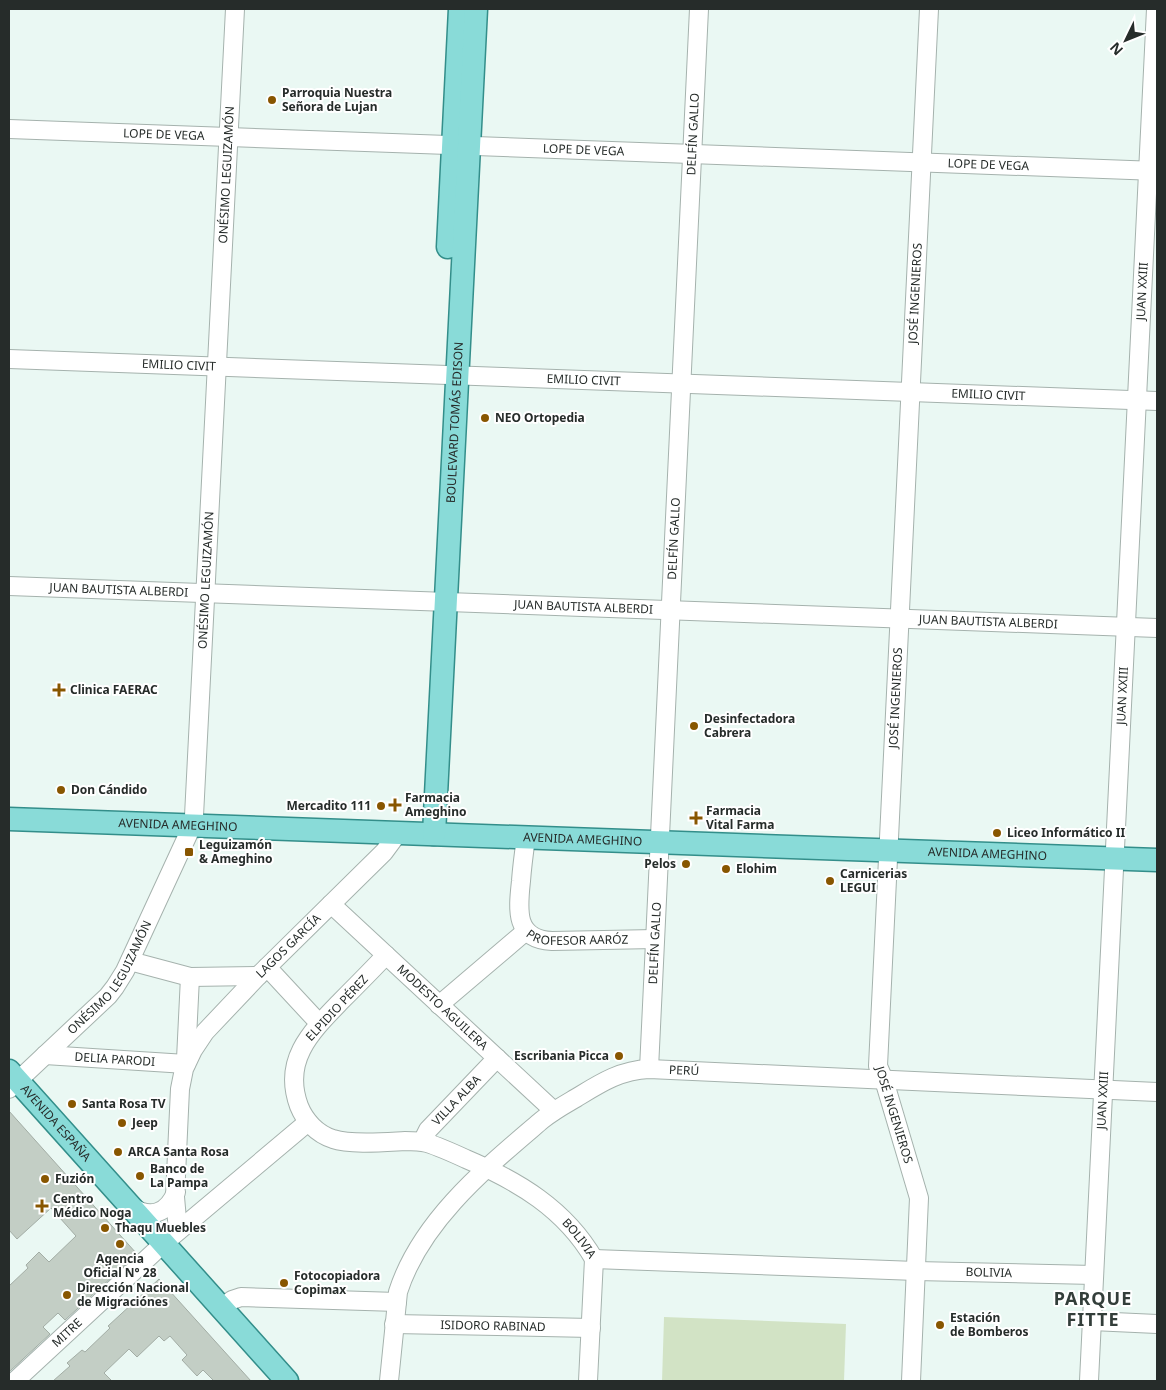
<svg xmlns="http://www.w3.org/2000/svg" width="1166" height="1390" font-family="'Noto Sans',sans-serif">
<rect width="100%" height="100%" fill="#eaf8f3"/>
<path fill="#d2e3c5" d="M664 1317 846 1324 844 1381H662Z"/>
<path fill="#c3cec5" stroke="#a3ada5" d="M9 1111 137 1254 65 1320 58 1313 43 1327 50 1334 9 1372V1286L28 1268 26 1265 39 1252 49 1262 76 1236 51 1208 17 1239 9 1230Z
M159 1279 251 1381H214L203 1370 197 1376 182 1360 187 1355 170 1336 164 1341 159 1336 137 1357 129 1349 104 1373 112 1381H53L70 1366 67 1363 82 1350 85 1352 110 1328 108 1326Z"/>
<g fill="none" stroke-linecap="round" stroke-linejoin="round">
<defs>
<g id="minor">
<path id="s1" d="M9 129 1157 171"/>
<path id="s2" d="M9 359 1157 401"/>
<path id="s3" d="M9 586 1157 628"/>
<path id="s4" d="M526 838C524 852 522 867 521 881 518 909 514 939 552 941L655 939"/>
<path id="s5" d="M331 904 554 1111"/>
<path id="s6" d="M386 955C371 971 356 986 341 1001 311 1032 282 1060 299 1106 305 1121 317 1134 333 1139 350 1145 385 1142 405 1141 412 1141 420 1141 427 1143 440 1147 453 1153 466 1159 518 1181 565 1209 594 1259"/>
<path d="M130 961 190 977 258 976"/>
<path d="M267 967 319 1023"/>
<path d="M439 1005 526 931"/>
<path id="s7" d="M45 1055 186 1064"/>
<path d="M186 1059 190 977"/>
<path id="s8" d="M649 1069 699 9"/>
<path id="s9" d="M9 1089 108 996 115 987 125 971 192 826 194 816 235 9"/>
<path id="s10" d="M429 1143 425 1136 428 1130 497 1058"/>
<path d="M131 1206C150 1220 168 1213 176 1192"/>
<path id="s11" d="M178 1231 175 1197 180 1089 184 1069 193 1050 205 1032 258 976 384 852 398 833"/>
<path id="s12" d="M594 1259 916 1271 1094 1275"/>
<path d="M222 1308 232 1300 241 1297 397 1302"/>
<path d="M1092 1321 1157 1324"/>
<path id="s13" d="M394 1324 591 1328"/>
<path id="s14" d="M15 1381 164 1243 308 1122"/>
<path id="s15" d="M389 1381 398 1292C421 1220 487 1167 542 1120 553 1111 564 1105 576 1098 599 1084 620 1070 649 1069L1157 1092"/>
<path d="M588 1381 594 1259"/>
<path id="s16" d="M911 1381 919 1198 884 1080 878 1066 929 9"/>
<path id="s17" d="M1089 1381 1156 9"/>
</g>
<g id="major">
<path d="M448 247 460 9"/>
<path id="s18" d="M9 819 1157 860"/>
<path id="s19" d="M434 834 476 9"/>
<path id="s20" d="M9 1071 287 1381"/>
</g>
</defs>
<use href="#minor" stroke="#a5b2ad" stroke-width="20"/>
<use href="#major" stroke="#338e8a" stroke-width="25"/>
<use href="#minor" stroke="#fff" stroke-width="18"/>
<use href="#major" stroke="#89dbd8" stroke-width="22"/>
</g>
<g fill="#885600" stroke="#fff" stroke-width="2">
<circle cx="272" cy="100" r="5"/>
<circle cx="485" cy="418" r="5"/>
<path d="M56.5 682.5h5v5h5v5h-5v5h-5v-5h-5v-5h5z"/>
<circle cx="694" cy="726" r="5"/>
<circle cx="61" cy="790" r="5"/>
<path d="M392.5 797.5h5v5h5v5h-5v5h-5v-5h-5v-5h5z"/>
<circle cx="381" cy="806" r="5"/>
<path d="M693.5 810.5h5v5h5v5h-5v5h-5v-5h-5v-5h5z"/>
<circle cx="997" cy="833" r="5"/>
<rect x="184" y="847" width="10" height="10" rx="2.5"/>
<circle cx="686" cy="864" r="5"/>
<circle cx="726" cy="869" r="5"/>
<circle cx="830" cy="881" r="5"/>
<circle cx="619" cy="1056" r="5"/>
<circle cx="72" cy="1104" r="5"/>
<circle cx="122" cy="1123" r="5"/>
<circle cx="118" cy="1152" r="5"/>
<circle cx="140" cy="1176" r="5"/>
<circle cx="45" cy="1179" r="5"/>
<path d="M39.5 1198.5h5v5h5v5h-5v5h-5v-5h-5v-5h5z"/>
<circle cx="105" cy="1228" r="5"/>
<circle cx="120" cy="1244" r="5"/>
<circle cx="284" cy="1283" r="5"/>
<circle cx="67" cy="1295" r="5"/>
<circle cx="940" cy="1325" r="5"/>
</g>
<g text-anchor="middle" stroke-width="4" stroke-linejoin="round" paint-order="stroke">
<g font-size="12" font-weight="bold" fill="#262c2a" stroke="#fff" text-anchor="start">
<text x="282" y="97">Parroquia Nuestra<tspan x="282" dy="14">Señora de Lujan</tspan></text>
<text x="495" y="422">NEO Ortopedia</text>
<text x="70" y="694">Clinica FAERAC</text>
<text x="704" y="723">Desinfectadora<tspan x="704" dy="14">Cabrera</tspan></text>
<text x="71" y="794">Don Cándido</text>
<text x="405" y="802">Farmacia<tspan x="405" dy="14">Ameghino</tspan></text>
<text x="371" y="810" text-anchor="end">Mercadito 111</text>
<text x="706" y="815">Farmacia<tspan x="706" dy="14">Vital Farma</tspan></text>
<text x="1007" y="837">Liceo Informático II</text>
<text x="199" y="849">Leguizamón<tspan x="199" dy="14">&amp; Ameghino</tspan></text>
<text x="676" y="868" text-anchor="end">Pelos</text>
<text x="736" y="873">Elohim</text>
<text x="840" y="878">Carnicerias<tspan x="840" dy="14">LEGUI</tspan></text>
<text x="609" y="1060" text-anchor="end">Escribania Picca</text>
<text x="82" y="1108">Santa Rosa TV</text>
<text x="132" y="1127">Jeep</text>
<text x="128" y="1156">ARCA Santa Rosa</text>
<text x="150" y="1173">Banco de<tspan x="150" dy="14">La Pampa</tspan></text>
<text x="55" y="1183">Fuzión</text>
<text x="53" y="1203">Centro<tspan x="53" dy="14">Médico Noga</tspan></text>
<text x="115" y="1232">Thaqu Muebles</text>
<text x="120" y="1263" text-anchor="middle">Agencia<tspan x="120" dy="14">Oficial N° 28</tspan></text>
<text x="294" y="1280">Fotocopiadora<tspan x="294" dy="14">Copimax</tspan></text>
<text x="77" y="1292">Dirección Nacional<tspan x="77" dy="14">de Migraciónes</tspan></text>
<text x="950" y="1322">Estación<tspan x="950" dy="14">de Bomberos</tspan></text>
</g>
<g font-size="12" fill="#262c2a" stroke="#fff">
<text dy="4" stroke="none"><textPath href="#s1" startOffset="155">LOPE DE VEGA</textPath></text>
<text dy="4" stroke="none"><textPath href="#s8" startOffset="936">DELFÍN GALLO</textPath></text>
<text dy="4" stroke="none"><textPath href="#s1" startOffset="575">LOPE DE VEGA</textPath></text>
<text dy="4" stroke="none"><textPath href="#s1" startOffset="980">LOPE DE VEGA</textPath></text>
<text dy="4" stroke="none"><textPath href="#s9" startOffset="978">ONÉSIMO LEGUIZAMÓN</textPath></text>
<text dy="4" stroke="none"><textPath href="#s17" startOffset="1091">JUAN XXIII</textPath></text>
<text dy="4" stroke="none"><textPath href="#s16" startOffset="1095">JOSÉ INGENIEROS</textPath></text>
<text dy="4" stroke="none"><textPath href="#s2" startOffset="170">EMILIO CIVIT</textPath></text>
<text dy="4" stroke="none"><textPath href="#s2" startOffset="575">EMILIO CIVIT</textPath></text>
<text dy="4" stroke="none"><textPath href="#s2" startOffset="980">EMILIO CIVIT</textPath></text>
<text dy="4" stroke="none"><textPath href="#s19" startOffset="412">BOULEVARD TOMÁS EDISON</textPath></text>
<text dy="4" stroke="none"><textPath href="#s8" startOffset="531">DELFÍN GALLO</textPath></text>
<text dy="4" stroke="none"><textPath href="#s9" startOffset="572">ONÉSIMO LEGUIZAMÓN</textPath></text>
<text dy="4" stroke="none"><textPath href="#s3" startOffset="110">JUAN BAUTISTA ALBERDI</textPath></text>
<text dy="4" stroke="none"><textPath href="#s3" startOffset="575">JUAN BAUTISTA ALBERDI</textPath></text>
<text dy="4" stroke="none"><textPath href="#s3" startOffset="980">JUAN BAUTISTA ALBERDI</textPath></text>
<text dy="4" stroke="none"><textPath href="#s17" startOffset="686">JUAN XXIII</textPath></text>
<text dy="4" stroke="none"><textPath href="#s16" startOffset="690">JOSÉ INGENIEROS</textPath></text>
<text dy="4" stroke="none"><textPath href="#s18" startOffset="169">AVENIDA AMEGHINO</textPath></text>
<text dy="4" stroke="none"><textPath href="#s18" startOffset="574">AVENIDA AMEGHINO</textPath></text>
<text dy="4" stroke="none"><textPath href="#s18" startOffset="979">AVENIDA AMEGHINO</textPath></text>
<text dy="4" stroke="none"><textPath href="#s4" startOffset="148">PROFESOR AARÓZ</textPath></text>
<text dy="4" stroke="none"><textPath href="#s8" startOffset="126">DELFÍN GALLO</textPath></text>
<text dy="4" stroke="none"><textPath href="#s11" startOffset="325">LAGOS GARCÍA</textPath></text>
<text dy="4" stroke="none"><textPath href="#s9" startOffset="152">ONÉSIMO LEGUIZAMÓN</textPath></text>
<text transform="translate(337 1008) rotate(-47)" y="4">ELPIDIO PÉREZ</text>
<text dy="4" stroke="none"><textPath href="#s5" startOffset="152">MODESTO AGUILERA</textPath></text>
<text dy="4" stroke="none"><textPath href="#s7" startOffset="70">DELIA PARODI</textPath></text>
<text dy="4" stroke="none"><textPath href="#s15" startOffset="472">PERÚ</textPath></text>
<text dy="4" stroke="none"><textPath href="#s10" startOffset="56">VILLA ALBA</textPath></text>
<text dy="4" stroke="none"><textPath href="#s17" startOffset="281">JUAN XXIII</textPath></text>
<text transform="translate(894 1115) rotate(73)" y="4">JOSÉ INGENIEROS</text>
<text dy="4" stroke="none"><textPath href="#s20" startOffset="70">AVENIDA ESPAÑA</textPath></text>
<text dy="4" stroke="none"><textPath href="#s6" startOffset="511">BOLIVIA</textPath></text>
<text dy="4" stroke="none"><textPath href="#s12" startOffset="395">BOLIVIA</textPath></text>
<text dy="4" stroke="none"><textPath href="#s13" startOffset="99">ISIDORO RABINAD</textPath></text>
<text dy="4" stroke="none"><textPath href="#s14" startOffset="71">MITRE</textPath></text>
</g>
<g font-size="18" font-weight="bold" letter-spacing="1" fill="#333e3a" stroke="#fff">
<text x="1093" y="1305">PARQUE<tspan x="1093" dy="21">FITTE</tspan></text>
</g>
</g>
<rect width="1166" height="1390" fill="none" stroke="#262c2a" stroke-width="20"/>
<g transform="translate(1126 40) rotate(227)" stroke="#ffffff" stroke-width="4" paint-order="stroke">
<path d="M0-4L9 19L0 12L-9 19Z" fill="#262c2a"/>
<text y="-8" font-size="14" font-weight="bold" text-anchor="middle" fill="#262c2a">N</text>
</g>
</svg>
